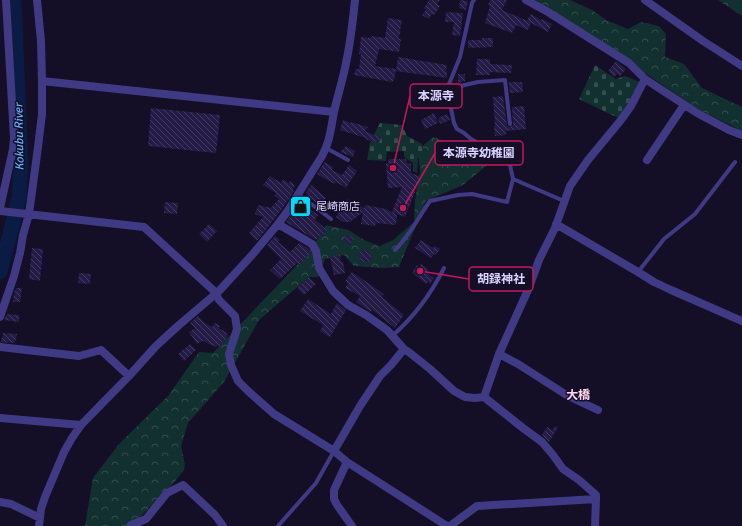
<svg xmlns="http://www.w3.org/2000/svg" width="742" height="526" font-family="Signika,'Noto Sans JP',sans-serif">
<defs>
<pattern id="forest-crowns" width="20" height="18" patternUnits="userSpaceOnUse"><rect width="20" height="18" fill="#123030"/><path d="M2 6a3 3 0 1 1 6 0M12 15a3 3 0 1 1 6 0" fill="none" stroke="#344d4f"/></pattern>
<pattern id="cemetery-stones" width="16" height="16" patternUnits="userSpaceOnUse"><rect width="16" height="16" fill="#123030"/><path d="M2 7V4a2 2 0 0 1 4 0v3zM10 15v-3a2 2 0 0 1 4 0v3z" fill="#344d4f"/></pattern>
<pattern id="building-back-hatch" width="6" height="6" patternUnits="userSpaceOnUse"><rect width="6" height="6" fill="#251b47"/><path d="M-1 5l2 2M0 0l6 6M5-1l2 2" fill="none" stroke="#443b63"/></pattern>
</defs>
<rect width="100%" height="100%" fill="#140f26"/>
<path fill="url(#forest-crowns)" d="M535 0H570L592 10 606 20 628 29 641 22 659 26 666 34 665 57 684 64 702 88 742 107V131L696 108 591 36Z
M718 0H742V16Z
M433 137 458 146 489 143 496 158 463 185 426 201 399 267 382 268 354 266 344 255 325 259 322 267 321 275 317 277H309L259 320 224 382 188 423 181 446 185 465 184 470 172 485 140 517 142 526H85L93 478 119 444 168 396 199 352 213 353 300 262 317 240 326 225 348 230 366 241 380 246 393 240 414 222 415 200 420 172 418 150Z"/>
<path fill="url(#cemetery-stones)" d="M595 65 616 79 625 76 640 82 625 109 618 118 579 99Z
M380 123 402 125 407 136 422 144 425 155 418 158 417 173 413 171V163L404 157V151L387 152 386 161 367 160 370 142Z"/>
<g fill="none" stroke-linecap="round" stroke-linejoin="round">
<path stroke="#0a1c44" stroke-width="15" d="M0 272 11 230 19 197 21 166 14 0"/>
</g>
<path fill="url(#building-back-hatch)" d="M429 0H440L437 4 440 6 434 15 432 14 429 19 422 15 426 10 424 8Z
M460 0 468 1 466 10 459 8Z
M490 0H507L502 10 530 22 527 20 531 14 541 20 542 19 552 24 548 32 531 23 528 30 516 25 512 33 485 23 490 6 488 5Z
M446 12 463 13 460 36 452 35 454 22H445Z
M388 18 402 20 400 31H401L398 38 401 39 399 52 379 49 375 66 396 69 394 80 392 82 354 75 356 69H359L361 54H359L361 37 371 38 372 36 385 38Z
M482 38H493V47L468 48V40H482Z
M398 57 447 65 446 72H447V78L396 71Z
M477 59H490V64L512 65 511 73 490 72V75H476Z
M616 61 626 69 620 76 617 74 614 77 608 71Z
M458 74H465V81L458 83Z
M509 82H522L523 92 510 93Z
M503 96 507 126 510 127 513 125 512 107 524 106 526 129 506 131V135L495 136 494 126H495L493 97Z
M151 108 220 115 216 153 148 146Z
M434 113 438 123 425 129 421 120Z
M447 114 450 120 440 124 438 118Z
M343 120 351 123V122L368 127 365 131 381 138 379 143 372 140V142L366 139V138L340 130Z
M346 146 355 151 353 157 340 152Z
M389 159H406L407 163 411 164V173L421 177 405 217 392 212 402 187 388 188 386 164 388 163Z
M325 162 333 167 332 170 342 175 349 165 357 171 346 188 336 182 335 184 325 179 317 174Z
M270 176 281 183 283 179 289 183 290 181 295 185 293 190 294 191 282 209 257 241 249 233 263 217 255 214 258 205 271 208 279 199 274 196 276 193 263 185Z
M311 185 326 198 319 206 315 202 306 192Z
M347 199 364 208 365 205 386 209 397 215 396 225 376 223 375 226 361 224 363 212 350 222H343L336 217Z
M165 202 178 203 177 214 164 213Z
M300 202 318 215 315 220 327 230 322 237 320 235 316 240 286 222Z
M209 224 217 231 207 242 199 234Z
M347 234 354 239 350 245 344 242 345 240 343 239Z
M275 236 280 240 278 242 290 252 299 243 308 248 311 253 299 265 297 263 295 265 280 279 270 270 281 259 267 245Z
M421 240 433 248 435 246 440 249 436 255 434 254 431 258 415 248Z
M32 248 43 249 40 281 29 279Z
M369 250 372 261 361 263 359 252Z
M340 255 341 262H343L345 273 334 275 330 257Z
M421 264 428 269 426 272 434 278 430 284 428 282 426 284 412 273 417 265 419 267Z
M352 272 384 294 382 297 404 315 395 328 372 310 371 312 356 302 360 296 345 288 348 283 345 281Z
M79 273 91 274 90 284 78 283Z
M309 277 316 284 304 295 297 288Z
M16 288H22L20 302H13L14 294Z
M308 299 331 314 337 303 346 310 330 337 320 331 323 325 300 311Z
M7 314 19 315V322L4 320Z
M198 316 205 323 212 327 215 323 220 326 219 328 228 334 226 335 228 336 224 342H223L220 347 217 345 216 347 203 341 197 344 189 332 195 328 190 323Z
M3 333 17 334 15 343 1 342Z
M190 344 196 350 184 361 178 354Z
M556 426 558 427 549 442 542 435 547 427 552 430Z"/>
<g fill="none" stroke-linecap="round" stroke-linejoin="round">
<path stroke="#403a85" stroke-width="4" d="M474 0 472 3 460 57 447 89 454 123 457 129 464 133 471 139 489 149 496 157 510 165 513 179
M447 89 478 82 505 80 510 124
M326 148 348 160
M298 194 331 219
M395 250C410 235 418 218 430 201L458 195 472 194 507 202 513 179 564 201
M638 272 664 239 695 214 735 162
M392 336C414 317 431 294 444 268
M278 526 316 483 334 451"/>
<path stroke="#403a85" stroke-width="8" d="M526 0 548 12 629 63 645 79 697 113 729 130 742 135
M645 0 703 41 742 66
M42 81 334 112
M647 160 684 105
M0 208 13 149 14 138 6 0
M0 211 144 227 213 290 216 294 219 300 235 316 237 329 229 354 231 365 238 381 248 391 274 414 334 451 347 462 447 526
M278 224 312 244 316 251 319 268 333 291 348 305 366 315 387 330 404 349 410 353 430 369 454 391 465 397 475 398 484 397 523 428 542 442 553 455 563 469 579 480 596 495V499
M556 224 638 272 654 282 671 290 742 321
M0 317 14 276 20 253 23 235 29 214 38 147 42 114V81L41 41 37 0
M0 347 79 356 101 350 129 376
M484 397 499 354
M598 410 568 396 518 364 499 354 528 290 539 260 555 228 570 186 588 160 621 120 631 106 645 79
M0 418 81 425
M334 451 360 406 380 376 391 365 404 349
M347 462 334 490V499L337 505 352 526
M0 502 11 504 40 518
M131 525 146 519 167 493 183 485 215 515 223 526
M39 526 41 509 45 497 64 452 72 438 81 425 129 376 156 346 179 325 219 291 252 255 278 224 287 212 322 156C330 142 331 127 334 112 338 94 344 76 347 58 351 39 353 19 355 0
M450 526 477 506 596 499 595 526"/>
</g>
<defs>
<symbol id="shop-square" viewBox="-11 -11 22 22"><rect x="-9" y="-9" width="18" height="18" rx="4" fill="#00dafe" stroke="#140f26"/><path d="M-5-2.5h2.3a2.7 3.5 0 0 1 5.4 0H5L5.5 6h-11ZM-1.5-2.5h3a1.5 2.3 0 0 0-3 0Z" fill="#111"/></symbol>
</defs>
<g fill-rule="evenodd">
<use href="#shop-square" x="288" y="194" width="25" height="25"/>
</g>
<g text-anchor="middle" stroke-width="3" stroke-linejoin="round" paint-order="stroke">
<g font-size="11" fill="#dad3ff" stroke="#140f26" text-anchor="start">
<text x="316" y="210">尾崎商店</text>
</g>
<g font-size="12" font-style="italic" fill="#61b0ff" stroke="#140f26">
<text transform="translate(19 137) rotate(-91)" y="4">Kokubu River</text>
</g>
<g font-size="12" font-weight="bold" fill="#ffd5ee" stroke="#140f26">
<text x="578" y="399">大橋</text>
</g>
</g>
<path fill="none" stroke="#c2185b" stroke-width="1.5" d="M393 168L410 96M403 208L435 153M420 271L469 279"/>
<g fill="#c2185b" stroke="#140f26" stroke-width="1.5">
<circle cx="393" cy="168" r="4"/>
<circle cx="403" cy="208" r="4"/>
<circle cx="420" cy="271" r="4"/>
</g>
<g fill="#140f26" stroke="#c2185b" stroke-width="1.5">
<rect x="410" y="84" width="52" height="24" rx="4"/>
<rect x="435" y="141" width="88" height="24" rx="4"/>
<rect x="469" y="267" width="64" height="24" rx="4"/>
</g>
<g font-size="12" text-anchor="middle" font-weight="bold" fill="#dad3ff">
<text x="436" y="100">本源寺</text>
<text x="479" y="157">本源寺幼稚園</text>
<text x="501" y="283">胡録神社</text>
</g>
</svg>
